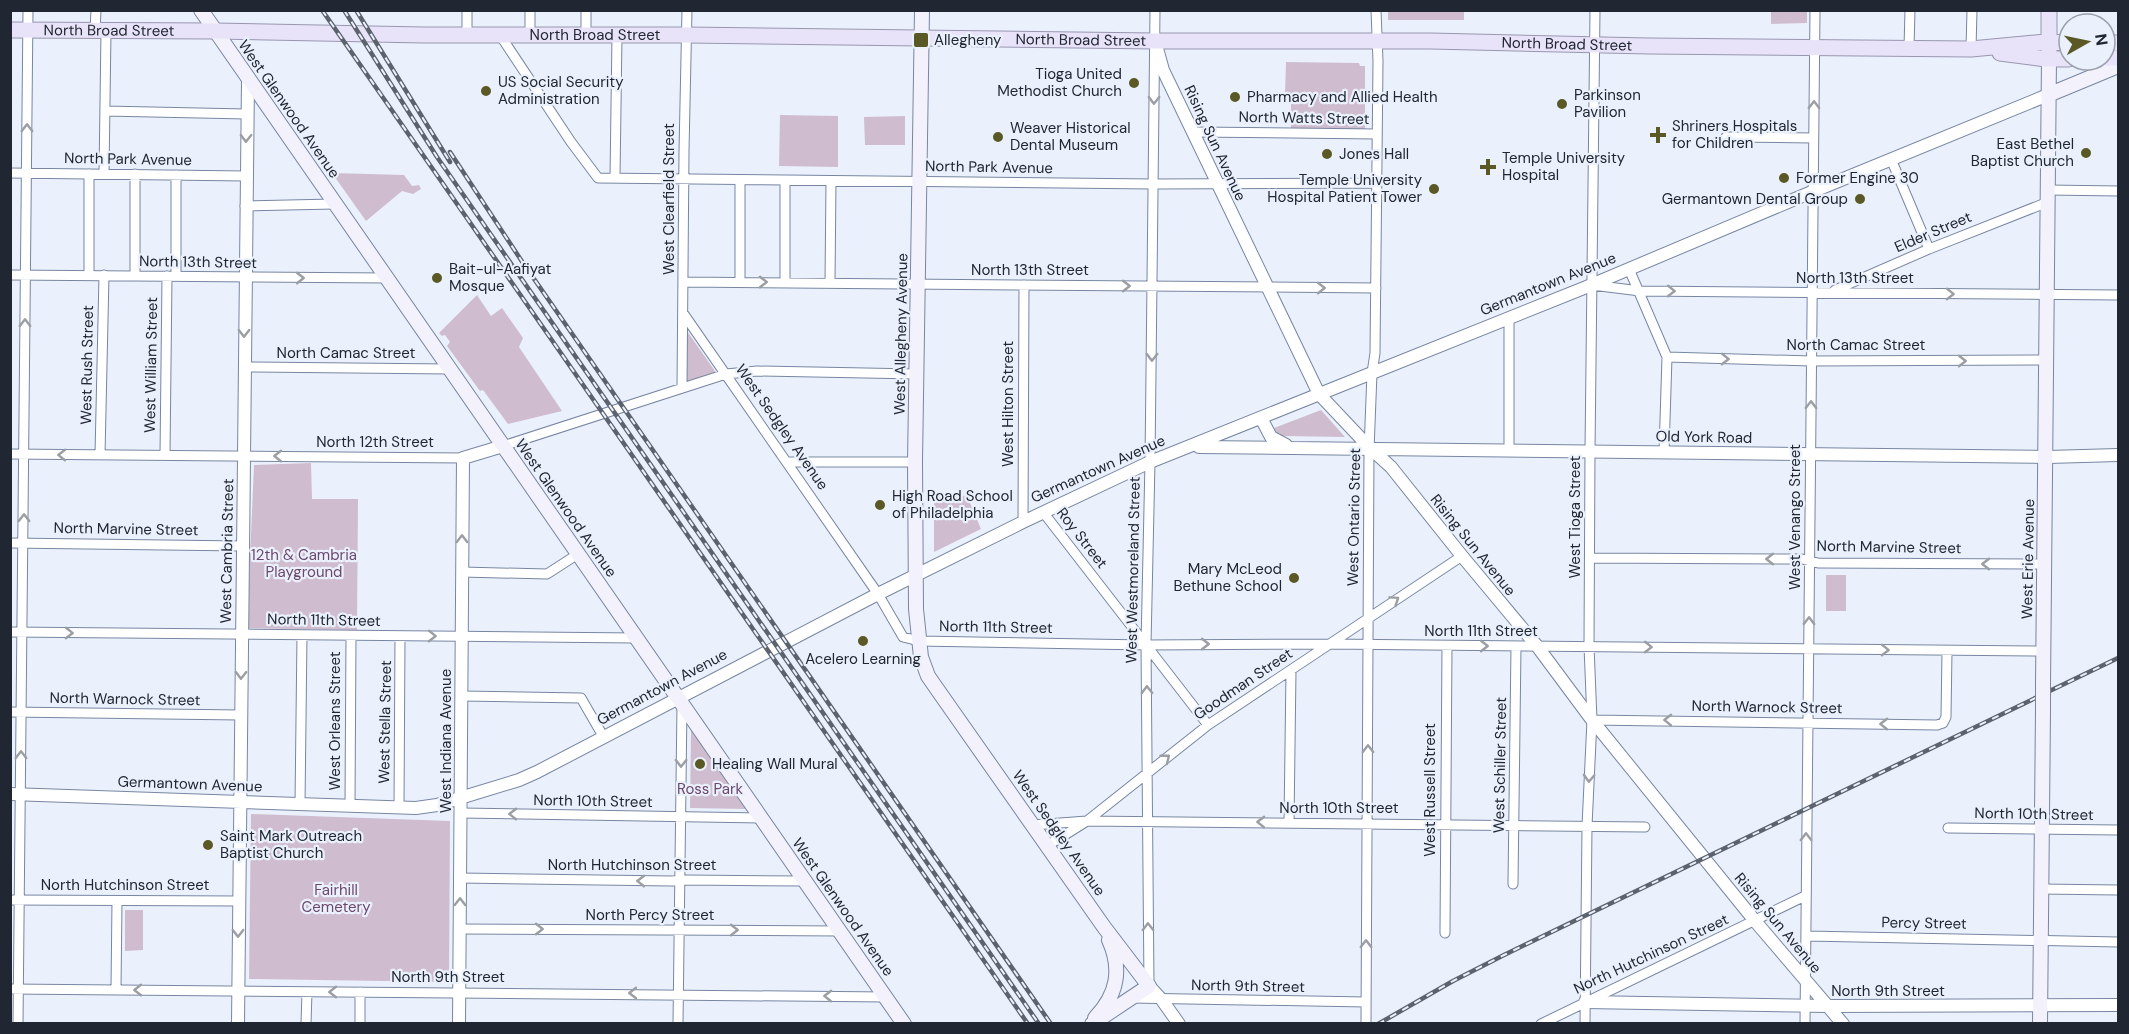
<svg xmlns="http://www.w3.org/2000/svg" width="2129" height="1034" font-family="'DM Sans',sans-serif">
<rect width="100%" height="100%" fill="#eaf1fd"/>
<path fill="#cfbdcf" d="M1388 11H1464V20H1388Z
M1771 11H1807V23L1771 24Z
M1286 62 1359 63 1360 66H1365V130L1291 129V101L1289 100V94H1285Z
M780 115 838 116V167L779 166Z
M905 116V145H865L864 117Z
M332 173 404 175 412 186 419 185 421 189 413 194 402 191 366 221Z
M477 295 491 316 502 308 523 338 519 347 562 411 508 424 483 390 480 391 447 346 450 342 445 335 442 336 439 333Z
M687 331 717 374 685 385Z
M1321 410 1345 437 1281 436 1275 432 1274 428Z
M311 463 312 499H358L357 630 247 628 254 465Z
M934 495 967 496 981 529 934 552Z
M1826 575H1846V611H1826Z
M691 729 746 809 690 808Z
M251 814 450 821 449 982 249 979Z
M125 910H143V950L125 951Z"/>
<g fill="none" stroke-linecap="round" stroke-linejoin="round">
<defs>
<path id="minor" d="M95 31 96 10
M467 35V10
M500 35 571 142 598 178 1153 184 1377 183
M530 35V10
M586 36V10
M1909 48 1910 10
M1971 49 1972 10
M105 111 246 114
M1194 132 1377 134
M1726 137 1813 138
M1891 159 1929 249
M10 173 245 176
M104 174 106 31
M176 175V276
M615 178 617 35
M2048 190 2118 191
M245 206 334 204
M1629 269 1667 357 1664 452
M10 275 386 278
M89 275V174
M135 276V174
M683 282 1376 288
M740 282V180
M785 282V180
M830 283 831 181
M1592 285 1640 291 2118 295
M1835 290 1929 249 2048 202
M683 313 878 594 903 637 919 641 1146 645 1329 644 2044 651
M1667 357 1811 361 2046 360
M244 367 448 369
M682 388 684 151 687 10
M503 446 726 374 757 371 917 374
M1509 450V317
M10 454 463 458
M100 455 104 275
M165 455 167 276
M788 462H915
M1043 512 1208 725
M1023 522 1024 285
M10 543 242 546
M1590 558 1802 559 1818 563 2044 564
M462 572 547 574 578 554
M10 632 636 638
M461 696 581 698 603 736
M10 712 240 715
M1592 720 1937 725 1943 723 1946 717 1947 651
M300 805 302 635
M350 806 351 636
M399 808 400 636
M461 813 761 818
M1289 823 1291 670
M1033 825 1087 821 1645 827
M1948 828 2118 830
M1047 846 1087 821 1208 725 1462 556
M460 878 671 881 687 880 804 881
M1513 884 1516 646
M2041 889 2118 890
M10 900 239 901
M459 929 840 931
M1445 933 1447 646
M1806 936 2118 942
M1149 986 1146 645 1150 462 1155 10
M10 989 886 997
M116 989 117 901
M1131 998 1366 1002
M18 1024 28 10
M306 1024 307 992
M360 1024V992
M678 1024 682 704
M1366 1024 1369 450 1372 373 1375 353 1378 61 1376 10
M1541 1024 1805 896
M1585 1024 1587 826 1592 720 1589 646 1590 451 1595 10
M1805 1024 1815 10"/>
<path id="tertiary" d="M1155 41 1163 70 1319 394 1370 448 1391 467 1462 556 1537 646 1592 720 1755 921 1843 1024
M1261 418 1271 437 1286 445
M1199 447 2048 457 2118 455
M10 794 416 808 437 805 519 780 537 772 878 594 1023 522 1150 462 1584 288 1814 191 2048 95
M1149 986 1162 1000 1179 1024
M1585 1002 1828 1006 2118 1005
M238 1024 248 80
M459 1024 463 458 503 446"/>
<path id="secondary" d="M201 10 904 1024
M922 10 915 462 916 609 921 657 928 676 937 689 1104 927 1149 986 1092 1024
M2048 95 2118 66
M2043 685 2049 59
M1095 1018C1118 994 1122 969 1109 940
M2040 1024 2043 710"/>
<g id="primary">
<path d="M2049 10V52"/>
<path id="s1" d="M10 30 215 31 424 35H687L1155 41H1431L1649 46 1971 49 2046 42 2069 43"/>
<path d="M2105 43H2118"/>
<path d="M2000 53 2046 59H2069"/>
<path d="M2105 58H2118"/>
</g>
</defs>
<use href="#minor" stroke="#7886a2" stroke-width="11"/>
<use href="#tertiary" stroke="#7886a2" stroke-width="14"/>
<use href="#secondary" stroke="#7886a2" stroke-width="16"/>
<use href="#primary" stroke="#9896af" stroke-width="17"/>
<use href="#minor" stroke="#fff" stroke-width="9"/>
<use href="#tertiary" stroke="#fff" stroke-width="12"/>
<use href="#secondary" stroke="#f3f1fb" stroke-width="14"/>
<use href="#primary" stroke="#e8e3f8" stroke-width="15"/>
<defs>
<path id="rail" d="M322 10 1028 1024
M344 10 437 157 1039 1024
M356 10 450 162
M450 152 523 263 1051 1024
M1378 1024 1453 981 1504 955 2118 658"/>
</defs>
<use href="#rail" stroke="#5c636e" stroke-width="4.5"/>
<use href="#rail" stroke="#eaf1fd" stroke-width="2" stroke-dasharray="7" stroke-linecap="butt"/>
<defs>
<path id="secondary-bridge" d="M2043 710V685"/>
</defs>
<use href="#secondary-bridge" stroke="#7886a2" stroke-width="16" stroke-linecap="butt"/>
<use href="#secondary-bridge" stroke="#f3f1fb" stroke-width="14"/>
</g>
<defs><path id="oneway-chevron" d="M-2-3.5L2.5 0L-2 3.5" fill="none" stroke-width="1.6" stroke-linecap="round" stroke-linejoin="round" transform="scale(1.5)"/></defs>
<g stroke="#9b9ea3">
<use href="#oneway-chevron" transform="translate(1154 100) rotate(91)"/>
<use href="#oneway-chevron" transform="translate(1814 105) rotate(-89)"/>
<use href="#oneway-chevron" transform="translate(27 128) rotate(-90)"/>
<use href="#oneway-chevron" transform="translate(246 138) rotate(91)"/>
<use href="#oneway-chevron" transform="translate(300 278)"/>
<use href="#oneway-chevron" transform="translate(763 282)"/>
<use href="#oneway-chevron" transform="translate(1126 286)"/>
<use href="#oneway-chevron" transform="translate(1321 288)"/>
<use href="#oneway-chevron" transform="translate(1671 291) rotate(1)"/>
<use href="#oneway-chevron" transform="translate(1950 294) rotate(1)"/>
<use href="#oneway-chevron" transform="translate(25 323) rotate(-90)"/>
<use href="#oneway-chevron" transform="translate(244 333) rotate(90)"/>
<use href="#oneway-chevron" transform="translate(1152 357) rotate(91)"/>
<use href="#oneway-chevron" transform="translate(1725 359) rotate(1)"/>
<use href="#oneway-chevron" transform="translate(1962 361)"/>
<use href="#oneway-chevron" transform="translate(1811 405) rotate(-89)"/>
<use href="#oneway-chevron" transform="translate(62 455) rotate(-179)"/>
<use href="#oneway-chevron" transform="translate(278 456) rotate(-180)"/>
<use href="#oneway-chevron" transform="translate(24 518) rotate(-90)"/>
<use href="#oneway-chevron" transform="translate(462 539) rotate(-90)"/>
<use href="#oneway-chevron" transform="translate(1770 559) rotate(-180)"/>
<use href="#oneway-chevron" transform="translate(1986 564) rotate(-180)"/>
<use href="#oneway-chevron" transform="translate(1395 600) rotate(-34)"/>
<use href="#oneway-chevron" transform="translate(1809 621) rotate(-89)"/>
<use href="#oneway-chevron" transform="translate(69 633) rotate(1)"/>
<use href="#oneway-chevron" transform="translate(432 636) rotate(1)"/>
<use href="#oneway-chevron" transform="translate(1205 644)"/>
<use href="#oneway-chevron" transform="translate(1484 646)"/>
<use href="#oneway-chevron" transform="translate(1648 647) rotate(1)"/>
<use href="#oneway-chevron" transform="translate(1885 650) rotate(1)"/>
<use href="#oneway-chevron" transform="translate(241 675) rotate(91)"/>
<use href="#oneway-chevron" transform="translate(1147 690) rotate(-91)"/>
<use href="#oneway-chevron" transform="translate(1668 720) rotate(-179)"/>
<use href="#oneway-chevron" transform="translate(1884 724) rotate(-179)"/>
<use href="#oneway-chevron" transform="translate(1368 749) rotate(-90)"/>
<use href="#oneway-chevron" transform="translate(21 755) rotate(-90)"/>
<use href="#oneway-chevron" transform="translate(1166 758) rotate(-38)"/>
<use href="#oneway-chevron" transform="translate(681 763) rotate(91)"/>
<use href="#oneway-chevron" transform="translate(1589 778) rotate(92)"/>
<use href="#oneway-chevron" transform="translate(513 814) rotate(-179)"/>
<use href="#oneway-chevron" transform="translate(1261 822) rotate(-179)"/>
<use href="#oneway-chevron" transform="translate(1806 837) rotate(-90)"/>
<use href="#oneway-chevron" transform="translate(641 881) rotate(-179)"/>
<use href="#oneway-chevron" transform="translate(460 902) rotate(-89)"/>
<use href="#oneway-chevron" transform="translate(1148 927) rotate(-91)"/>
<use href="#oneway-chevron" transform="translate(539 929)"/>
<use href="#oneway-chevron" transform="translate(734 930)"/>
<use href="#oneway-chevron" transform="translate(238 933) rotate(90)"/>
<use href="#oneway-chevron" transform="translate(1366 944) rotate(-90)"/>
<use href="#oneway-chevron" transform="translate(138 990) rotate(-180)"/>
<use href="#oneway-chevron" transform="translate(333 992) rotate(-180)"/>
<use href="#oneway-chevron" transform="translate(633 993) rotate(-180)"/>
<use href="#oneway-chevron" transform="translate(828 996) rotate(-179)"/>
</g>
<g fill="#5a5925" stroke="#eaf1fd" stroke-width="2">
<rect x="913" y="32" width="16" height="16" rx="3"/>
<circle cx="1134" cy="83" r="6"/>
<circle cx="486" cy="91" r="6"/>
<circle cx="1235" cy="97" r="6"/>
<circle cx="1562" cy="104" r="6"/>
<path d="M1655 126h6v6h6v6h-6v6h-6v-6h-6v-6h6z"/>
<circle cx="998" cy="137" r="6"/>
<circle cx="2086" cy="153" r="6"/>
<circle cx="1327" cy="154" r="6"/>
<path d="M1485 158h6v6h6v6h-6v6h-6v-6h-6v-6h6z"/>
<circle cx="1784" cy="178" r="6"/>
<circle cx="1434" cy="189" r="6"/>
<circle cx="1860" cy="199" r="6"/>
<circle cx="437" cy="278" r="6"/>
<circle cx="880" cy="505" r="6"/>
<circle cx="1294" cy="578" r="6"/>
<circle cx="863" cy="641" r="6"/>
<circle cx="700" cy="764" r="6"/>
<circle cx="208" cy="845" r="6"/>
</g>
<g text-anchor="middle" stroke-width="4.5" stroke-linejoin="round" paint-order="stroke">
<g font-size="15" fill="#212732" stroke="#eaf1fd">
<text dy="5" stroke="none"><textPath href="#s1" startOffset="99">North Broad Street</textPath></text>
<text dy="5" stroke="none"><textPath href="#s1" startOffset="585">North Broad Street</textPath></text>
<text dy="5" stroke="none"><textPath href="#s1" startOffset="1071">North Broad Street</textPath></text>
<text dy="5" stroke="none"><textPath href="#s1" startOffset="1557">North Broad Street</textPath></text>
<text transform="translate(289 109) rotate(55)" y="5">West Glenwood Avenue</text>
<text transform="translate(1304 118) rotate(1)" y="5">North Watts Street</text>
<text transform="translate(1215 143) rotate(65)" y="5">Rising Sun Avenue</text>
<text transform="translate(128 159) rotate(1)" y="5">North Park Avenue</text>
<text transform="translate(989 167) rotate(1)" y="5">North Park Avenue</text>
<text transform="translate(669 199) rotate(-90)" y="5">West Clearfield Street</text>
<text transform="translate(1933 232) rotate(-23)" y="5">Elder Street</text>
<text transform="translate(198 262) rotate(1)" y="5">North 13th Street</text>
<text x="1030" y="275">North 13th Street</text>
<text x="1855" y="283">North 13th Street</text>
<text transform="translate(1548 284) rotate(-22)" y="5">Germantown Avenue</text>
<text transform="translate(901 334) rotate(-89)" y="5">West Allegheny Avenue</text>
<text x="1856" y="350">North Camac Street</text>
<text x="346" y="358">North Camac Street</text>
<text transform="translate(87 365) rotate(-89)" y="5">West Rush Street</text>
<text transform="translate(151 365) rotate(-89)" y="5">West William Street</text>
<text transform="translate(1008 404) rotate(-90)" y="5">West Hilton Street</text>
<text transform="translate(782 427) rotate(55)" y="5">West Sedgley Avenue</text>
<text transform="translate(1704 437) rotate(1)" y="5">Old York Road</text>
<text x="375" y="447">North 12th Street</text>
<text transform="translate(1098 469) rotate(-24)" y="5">Germantown Avenue</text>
<text transform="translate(566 508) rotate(55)" y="5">West Glenwood Avenue</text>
<text transform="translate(1354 517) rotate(-89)" y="5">West Ontario Street</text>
<text transform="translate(1575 517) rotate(-90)" y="5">West Tioga Street</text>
<text transform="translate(1795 517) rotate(-90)" y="5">West Venango Street</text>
<text transform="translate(126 529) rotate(1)" y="5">North Marvine Street</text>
<text transform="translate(1082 538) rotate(52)" y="5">Roy Street</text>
<text transform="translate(1473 545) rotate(51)" y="5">Rising Sun Avenue</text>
<text transform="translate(1889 547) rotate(1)" y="5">North Marvine Street</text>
<text transform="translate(227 551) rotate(-89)" y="5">West Cambria Street</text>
<text transform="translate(2028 559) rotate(-89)" y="5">West Erie Avenue</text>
<text transform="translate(1133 570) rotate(-89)" y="5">West Westmoreland Street</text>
<text transform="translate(324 620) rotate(1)" y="5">North 11th Street</text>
<text transform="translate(996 627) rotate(1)" y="5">North 11th Street</text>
<text x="1481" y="636">North 11th Street</text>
<text transform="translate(1243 684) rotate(-34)" y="5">Goodman Street</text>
<text transform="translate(662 687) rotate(-28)" y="5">Germantown Avenue</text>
<text transform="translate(125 699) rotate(1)" y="5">North Warnock Street</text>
<text transform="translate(1767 707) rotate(1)" y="5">North Warnock Street</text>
<text transform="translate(335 721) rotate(-90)" y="5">West Orleans Street</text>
<text transform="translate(385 722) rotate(-89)" y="5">West Stella Street</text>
<text transform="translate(446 741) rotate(-90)" y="5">West Indiana Avenue</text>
<text transform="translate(1500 765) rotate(-89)" y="5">West Schiller Street</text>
<text transform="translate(190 784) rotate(2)" y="5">Germantown Avenue</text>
<text transform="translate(1430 790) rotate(-90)" y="5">West Russell Street</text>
<text transform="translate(593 801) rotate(1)" y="5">North 10th Street</text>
<text x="1339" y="813">North 10th Street</text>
<text transform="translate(2034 814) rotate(1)" y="5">North 10th Street</text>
<text transform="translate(1059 833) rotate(55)" y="5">West Sedgley Avenue</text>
<text x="632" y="870">North Hutchinson Street</text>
<text x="125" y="890">North Hutchinson Street</text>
<text transform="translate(843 907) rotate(55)" y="5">West Glenwood Avenue</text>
<text x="650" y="920">North Percy Street</text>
<text transform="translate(1778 923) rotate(50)" y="5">Rising Sun Avenue</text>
<text transform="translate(1924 923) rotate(1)" y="5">Percy Street</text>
<text transform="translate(1651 954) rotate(-25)" y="5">North Hutchinson Street</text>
<text x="448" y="982">North 9th Street</text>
<text transform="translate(1248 986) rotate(1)" y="5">North 9th Street</text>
<text x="1888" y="996">North 9th Street</text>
</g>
<g font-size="15" fill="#212732" stroke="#eaf1fd" text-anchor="start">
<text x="934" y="45">Allegheny</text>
<text x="1122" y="79" text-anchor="end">Tioga United<tspan x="1122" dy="17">Methodist Church</tspan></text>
<text x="498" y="87">US Social Security<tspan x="498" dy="17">Administration</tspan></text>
<text x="1574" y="100">Parkinson<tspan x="1574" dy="17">Pavilion</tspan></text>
<text x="1247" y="102">Pharmacy and Allied Health</text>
<text x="1672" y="131">Shriners Hospitals<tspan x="1672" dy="17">for Children</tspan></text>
<text x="1010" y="133">Weaver Historical<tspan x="1010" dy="17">Dental Museum</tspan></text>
<text x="2074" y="149" text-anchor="end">East Bethel<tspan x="2074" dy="17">Baptist Church</tspan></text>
<text x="1339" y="159">Jones Hall</text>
<text x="1502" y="163">Temple University<tspan x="1502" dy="17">Hospital</tspan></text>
<text x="1796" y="183">Former Engine 30</text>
<text x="1422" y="185" text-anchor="end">Temple University<tspan x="1422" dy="17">Hospital Patient Tower</tspan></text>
<text x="1848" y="204" text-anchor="end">Germantown Dental Group</text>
<text x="449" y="274">Bait-ul-Aafiyat<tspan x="449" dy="17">Mosque</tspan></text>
<text x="892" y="501">High Road School<tspan x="892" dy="17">of Philadelphia</tspan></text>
<text x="1282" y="574" text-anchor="end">Mary McLeod<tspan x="1282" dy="17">Bethune School</tspan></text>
<text x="863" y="664" text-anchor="middle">Acelero Learning</text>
<text x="712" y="769">Healing Wall Mural</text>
<text x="220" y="841">Saint Mark Outreach<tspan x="220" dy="17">Baptist Church</tspan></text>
</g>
<g font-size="15" fill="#6c486d" stroke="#eaf1fd">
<text x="304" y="560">12th &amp; Cambria<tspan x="304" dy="17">Playground</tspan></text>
<text x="710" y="794">Ross Park</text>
<text x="336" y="895">Fairhill<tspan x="336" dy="17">Cemetery</tspan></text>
</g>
</g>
<rect width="2129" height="1034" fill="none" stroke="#212732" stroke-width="24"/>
<g transform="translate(2087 42) rotate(81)"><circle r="28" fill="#eaf1fd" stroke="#9aa0ac" stroke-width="1.5"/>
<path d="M0-4.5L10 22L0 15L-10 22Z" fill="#5a5925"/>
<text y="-9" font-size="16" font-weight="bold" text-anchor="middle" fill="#212732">N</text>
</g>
</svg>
